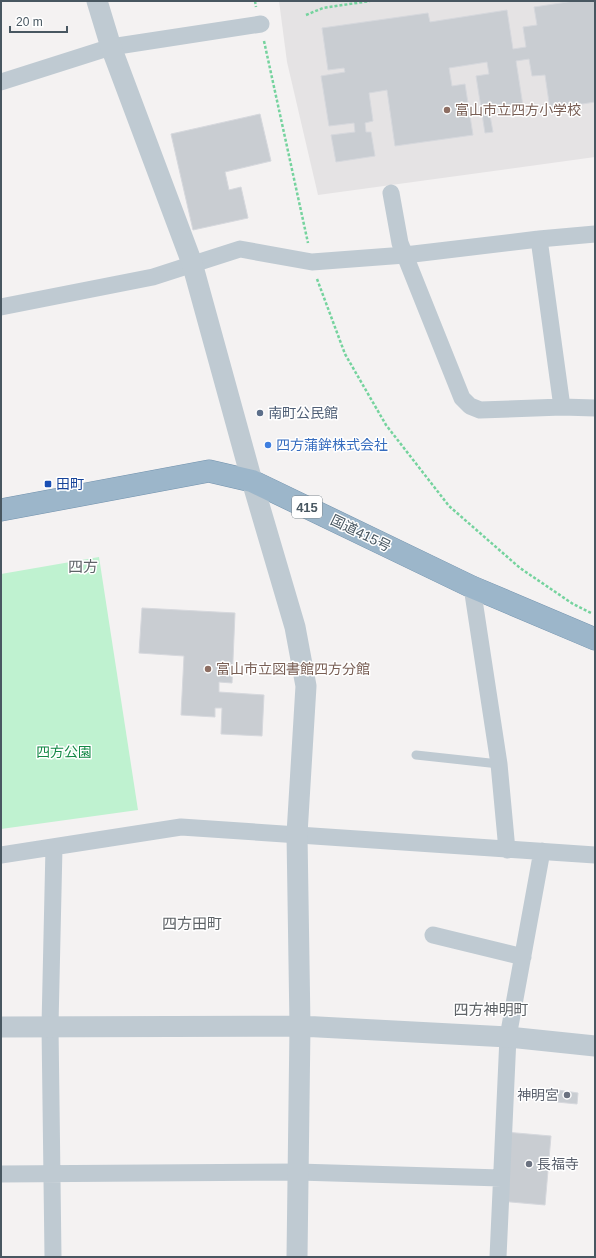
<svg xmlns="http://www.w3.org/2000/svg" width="596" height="1258" font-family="Arial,'Noto Sans JP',sans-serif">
<rect width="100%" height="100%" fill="#f4f2f2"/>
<path fill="#e5e3e4" d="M279 1H595V157L318 195 287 62Z"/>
<path fill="#bff2d0" d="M99 557 138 810 1 829V574Z"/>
<path fill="#c9cdd2" stroke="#d6d8dd" d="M574 1H595V102L550 109 545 75 532 76 529 59 516 61 523 106 489 110 493 132 485 133 476 76 489 74 487 62 449 68 452 86 465 84 473 135 395 146 387 90 369 93 373 121 365 123 366 132H371L375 156 336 162 331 135 355 132 354 123 329 126 321 76 345 72 344 68 328 70 322 28 428 13 430 22 507 10 513 49 526 47 523 27 537 25 534 7Z
M260 114 271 161 225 172 229 190 241 187 248 218 193 230 171 134Z
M142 608 235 613 232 683 219 682V692L264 695 262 736 221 734 222 708H215V717L181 715 184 656 139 653Z
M558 1090 578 1093 577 1104 557 1102Z
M505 1132 551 1136 545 1205 499 1201Z"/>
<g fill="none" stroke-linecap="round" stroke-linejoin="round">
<defs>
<path id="trunk" d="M1 510 209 471 252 481 472 587 595 639"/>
</defs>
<use href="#trunk" stroke="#7393ae" stroke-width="23"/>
<path stroke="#75d39e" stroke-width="2.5" stroke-dasharray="3 2" stroke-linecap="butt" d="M255 1 256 7
M306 15 323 8 370 1
M264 41 308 243
M317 279 345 354 386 425 449 506 520 568 573 604 591 613
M522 1091 557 1096"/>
<path stroke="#bfcad2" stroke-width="9" d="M416 755 499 764"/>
<path stroke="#bfcad2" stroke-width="17" d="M1 82 111 47 261 24
M391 193 400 243 462 398 470 406 480 410 562 407 595 408
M539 239 562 407
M1 307 153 277 240 249 312 262 405 255 539 239 595 234
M472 587 499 764 507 850
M1 855 181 827 595 855
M433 935 523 957
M1 1174 298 1172 501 1178
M53 1257 50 1026 54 847
M498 1257 508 1037 542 851"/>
<path stroke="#bfcad2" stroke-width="21" d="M97 1 111 47 192 263 252 481 295 627 306 686 297 834 300 1026 297 1257
M1 1027 300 1026 508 1037 595 1046"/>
<use href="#trunk" stroke="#9cb6ca" stroke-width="22"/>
</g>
<g fill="#8d6e63" stroke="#fff" stroke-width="1.5">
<circle cx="447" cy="110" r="4"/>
<circle cx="208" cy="669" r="4"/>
</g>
<circle fill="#5c6f8a" stroke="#fff" stroke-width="1.5" cx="260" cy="413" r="4"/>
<circle fill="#3f7fe0" stroke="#fff" stroke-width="1.5" cx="268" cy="445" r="4"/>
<rect fill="#1a4fb4" stroke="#fff" stroke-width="1.5" x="44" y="480" width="8" height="8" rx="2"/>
<g fill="#6b7280" stroke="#fff" stroke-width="1.5">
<circle cx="567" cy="1095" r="4"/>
<circle cx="529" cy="1164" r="4"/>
</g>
<g text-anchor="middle" stroke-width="3" stroke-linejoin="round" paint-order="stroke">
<rect fill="#fff" stroke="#7f8990" stroke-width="1" x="292" y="496" width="30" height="22" rx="3"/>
<g font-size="13" font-weight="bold" fill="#485761">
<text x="307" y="512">415</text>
</g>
<g font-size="14" fill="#785e54" stroke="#fff" text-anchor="start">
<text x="455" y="115">富山市立四方小学校</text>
<text x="216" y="674">富山市立図書館四方分館</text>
</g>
<g font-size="14" fill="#4e5e75" stroke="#fff" text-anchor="start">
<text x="268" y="418">南町公民館</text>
</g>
<g font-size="14" fill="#366cbe" stroke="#fff" text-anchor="start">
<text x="276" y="450">四方蒲鉾株式会社</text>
</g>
<g font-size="14" fill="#164399" stroke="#fff" text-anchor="start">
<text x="56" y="489">田町</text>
</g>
<g font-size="14" fill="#485761" stroke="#fff">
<text transform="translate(361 533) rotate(26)" y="5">国道415号</text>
</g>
<g font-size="14" fill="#138845" stroke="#fff">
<text x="64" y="757">四方公園</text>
</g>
<g font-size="14" fill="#5b616d" stroke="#fff" text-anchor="end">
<text x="559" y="1100">神明宮</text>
<text x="537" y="1169" text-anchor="start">長福寺</text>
</g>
<g font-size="15" fill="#5e6367" stroke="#fff">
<text x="83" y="572">四方</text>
<text x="192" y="929">四方田町</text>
<text x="491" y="1015">四方神明町</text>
</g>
</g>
<rect width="596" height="1258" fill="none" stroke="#485761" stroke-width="4"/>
<path d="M10 26v6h57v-6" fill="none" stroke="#485761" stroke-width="2"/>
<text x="16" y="26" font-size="12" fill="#485761" stroke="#ffffff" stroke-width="3" paint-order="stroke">20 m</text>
</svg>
